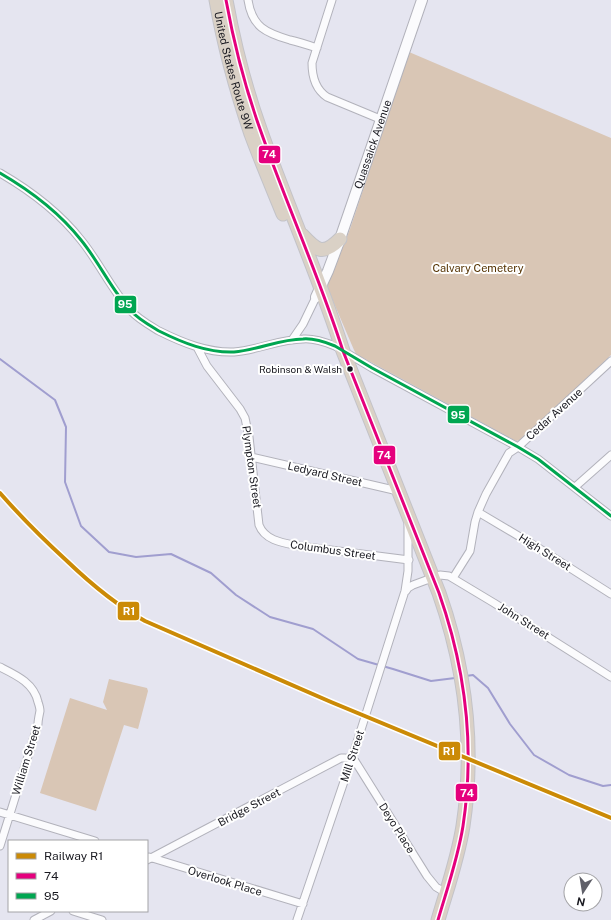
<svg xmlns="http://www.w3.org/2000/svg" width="611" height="920" font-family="'Public Sans',sans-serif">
<rect width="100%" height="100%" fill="#e5e5f0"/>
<path fill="#d9c6b5" d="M409 52 611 138V355L521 440 516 441 356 354 354 350 327 287 350 229Z
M109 679 147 688 148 691 138 729 124 725 96 811 40 793 70 698 107 710 103 702Z"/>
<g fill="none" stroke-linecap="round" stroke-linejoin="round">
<path stroke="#a09ecf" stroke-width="2" d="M0 359 55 400 66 427 65 482 81 526 109 552 136 557 171 554 211 573 236 595 270 617 313 629 358 659 393 669 431 681 455 678
M466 676 473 675 488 688 510 724 534 755 569 775 603 786 611 785"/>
<defs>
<path id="street" d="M248 0C252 27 266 33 290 40 299 42 308 45 317 48
M332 0 312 63C312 77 315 89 327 97L380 119
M0 173C31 191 59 212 81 240 99 262 111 289 130 310 138 319 149 325 159 331 183 343 208 353 234 352 258 350 280 339 303 339 314 338 325 342 335 346L372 368 518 447 538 459 611 516
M292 340 303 324 316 297
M197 347 207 366 240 409 245 418 249 437 259 525C265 541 284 543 299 546L409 560
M251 457 398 491
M575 487 611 455
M478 512 537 547 611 594
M453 578 470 551 475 522 478 512 486 494 509 453 518 447 611 361
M406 591 408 588 413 585 440 575 449 576 494 603 611 677
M0 667C16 675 34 683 38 702 39 705 40 708 40 711 39 716 38 720 38 724L0 846
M0 812 95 841
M149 857 303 904
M147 860 341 758C346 758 350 757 355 761L427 876 436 887 446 893
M73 911 102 920
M34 920 51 911
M297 920 352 758 405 591 408 571V524"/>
<g id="secondary">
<path id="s1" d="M316 297 328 271 340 239 422 0"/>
</g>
<g id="highway">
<path id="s2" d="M216 0C224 46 236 90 251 134 261 161 272 187 283 214"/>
<path d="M226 0C234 44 245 87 260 129 286 203 319 276 343 351L439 593C465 667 475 747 463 826 458 858 447 889 438 920"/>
<path d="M302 235C317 251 323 256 340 239"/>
</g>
</defs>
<use href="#street" stroke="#b2b2bb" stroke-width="9"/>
<use href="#secondary" stroke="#b2b2bb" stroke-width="12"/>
<use href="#highway" stroke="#c3c3c8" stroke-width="15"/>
<use href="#street" stroke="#fbfbfd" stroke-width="7"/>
<use href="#secondary" stroke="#fbfbfd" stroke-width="10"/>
<use href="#highway" stroke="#dad1c6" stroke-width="13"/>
<defs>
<path id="bus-1" d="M226 0C234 44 245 87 260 129 286 203 319 276 343 351L439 593C465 667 475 747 463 826 458 858 447 889 438 920"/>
<path id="bus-2" d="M0 173C31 191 59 212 81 240 99 262 111 289 130 310 138 319 149 325 159 331 183 343 208 353 234 352 258 350 280 339 303 339 314 338 325 342 335 346L372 368 518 447 538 459 611 516"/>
</defs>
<use href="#bus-1" stroke="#fff" stroke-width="6"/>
<use href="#bus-2" stroke="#fff" stroke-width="6"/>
<use href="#bus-1" stroke="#e5007d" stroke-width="3"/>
<use href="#bus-2" stroke="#00a651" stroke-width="3"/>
<defs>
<path id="rail-1" d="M0 493C21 517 43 539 67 561 91 584 116 605 145 621L331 702 611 818"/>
</defs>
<use href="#rail-1" stroke="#fff" stroke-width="7"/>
<use href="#rail-1" stroke="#cb8a06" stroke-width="4"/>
</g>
<circle fill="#191920" stroke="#fff" stroke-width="1.5" cx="350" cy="369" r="3.5"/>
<g text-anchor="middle" stroke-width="4" stroke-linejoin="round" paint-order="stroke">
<g font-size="10" fill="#191920" stroke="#fff" text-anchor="end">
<text x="342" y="373">Robinson &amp; Walsh</text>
</g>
<g font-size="11" fill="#191920" stroke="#fff">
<text dy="4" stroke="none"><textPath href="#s2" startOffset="73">United States Route 9W</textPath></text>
<text dy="4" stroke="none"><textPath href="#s1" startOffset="163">Quassaick Avenue</textPath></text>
<text transform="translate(554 414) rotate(-42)" y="4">Cedar Avenue</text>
<text transform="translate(252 467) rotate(82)" y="4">Plympton Street</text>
<text transform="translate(325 474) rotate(13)" y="4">Ledyard Street</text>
<text transform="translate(333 550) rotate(8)" y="4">Columbus Street</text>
<text transform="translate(545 552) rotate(32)" y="4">High Street</text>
<text transform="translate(524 621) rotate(32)" y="4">John Street</text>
<text transform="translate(352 756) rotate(-72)" y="4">Mill Street</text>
<text transform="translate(26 760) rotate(-73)" y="4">William Street</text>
<text transform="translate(249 807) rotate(-28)" y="4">Bridge Street</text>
<text transform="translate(397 828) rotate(58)" y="4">Deyo Place</text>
<text transform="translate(225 881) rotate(17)" y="4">Overlook Place</text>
</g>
<g font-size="11" fill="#543200" stroke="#fff">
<text x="478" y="272">Calvary Cemetery</text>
</g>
</g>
<g stroke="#fff" stroke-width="1.5">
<rect x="258" y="145" width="23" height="19" rx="4" fill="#e5007d"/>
<rect x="114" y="295" width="23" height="19" rx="4" fill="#00a651"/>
<rect x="447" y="405" width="23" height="19" rx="4" fill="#00a651"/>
<rect x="373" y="445" width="23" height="20" rx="4" fill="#e5007d"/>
<rect x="117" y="601" width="23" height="20" rx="4" fill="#cb8a06"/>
<rect x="438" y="741" width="23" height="20" rx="4" fill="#cb8a06"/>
<rect x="455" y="783" width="23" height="19" rx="4" fill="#e5007d"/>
</g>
<g font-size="11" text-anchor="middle" font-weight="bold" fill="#fff">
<text x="269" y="158">74</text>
<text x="125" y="308">95</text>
<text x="458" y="419">95</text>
<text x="384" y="459">74</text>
<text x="129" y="615">R1</text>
<text x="449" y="755">R1</text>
<text x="467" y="797">74</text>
</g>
<rect x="8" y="840" width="140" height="72" fill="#ffffff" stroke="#a3a3a6"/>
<rect x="16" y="853" width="20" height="6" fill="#cb8a06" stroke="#a3a3a6"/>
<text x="44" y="860" font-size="12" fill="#191920">Railway R1</text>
<rect x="16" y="873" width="20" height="6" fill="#e5007d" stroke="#a3a3a6"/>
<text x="44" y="880" font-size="12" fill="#191920">74</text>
<rect x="16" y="893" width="20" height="6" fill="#00a651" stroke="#a3a3a6"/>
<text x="44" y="900" font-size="12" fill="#191920">95</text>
<g transform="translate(583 892) rotate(192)"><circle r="19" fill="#ffffff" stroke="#a3a3a6"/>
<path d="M0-3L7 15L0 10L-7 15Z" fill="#606069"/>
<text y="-6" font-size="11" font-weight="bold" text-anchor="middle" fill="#191920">N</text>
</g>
</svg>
